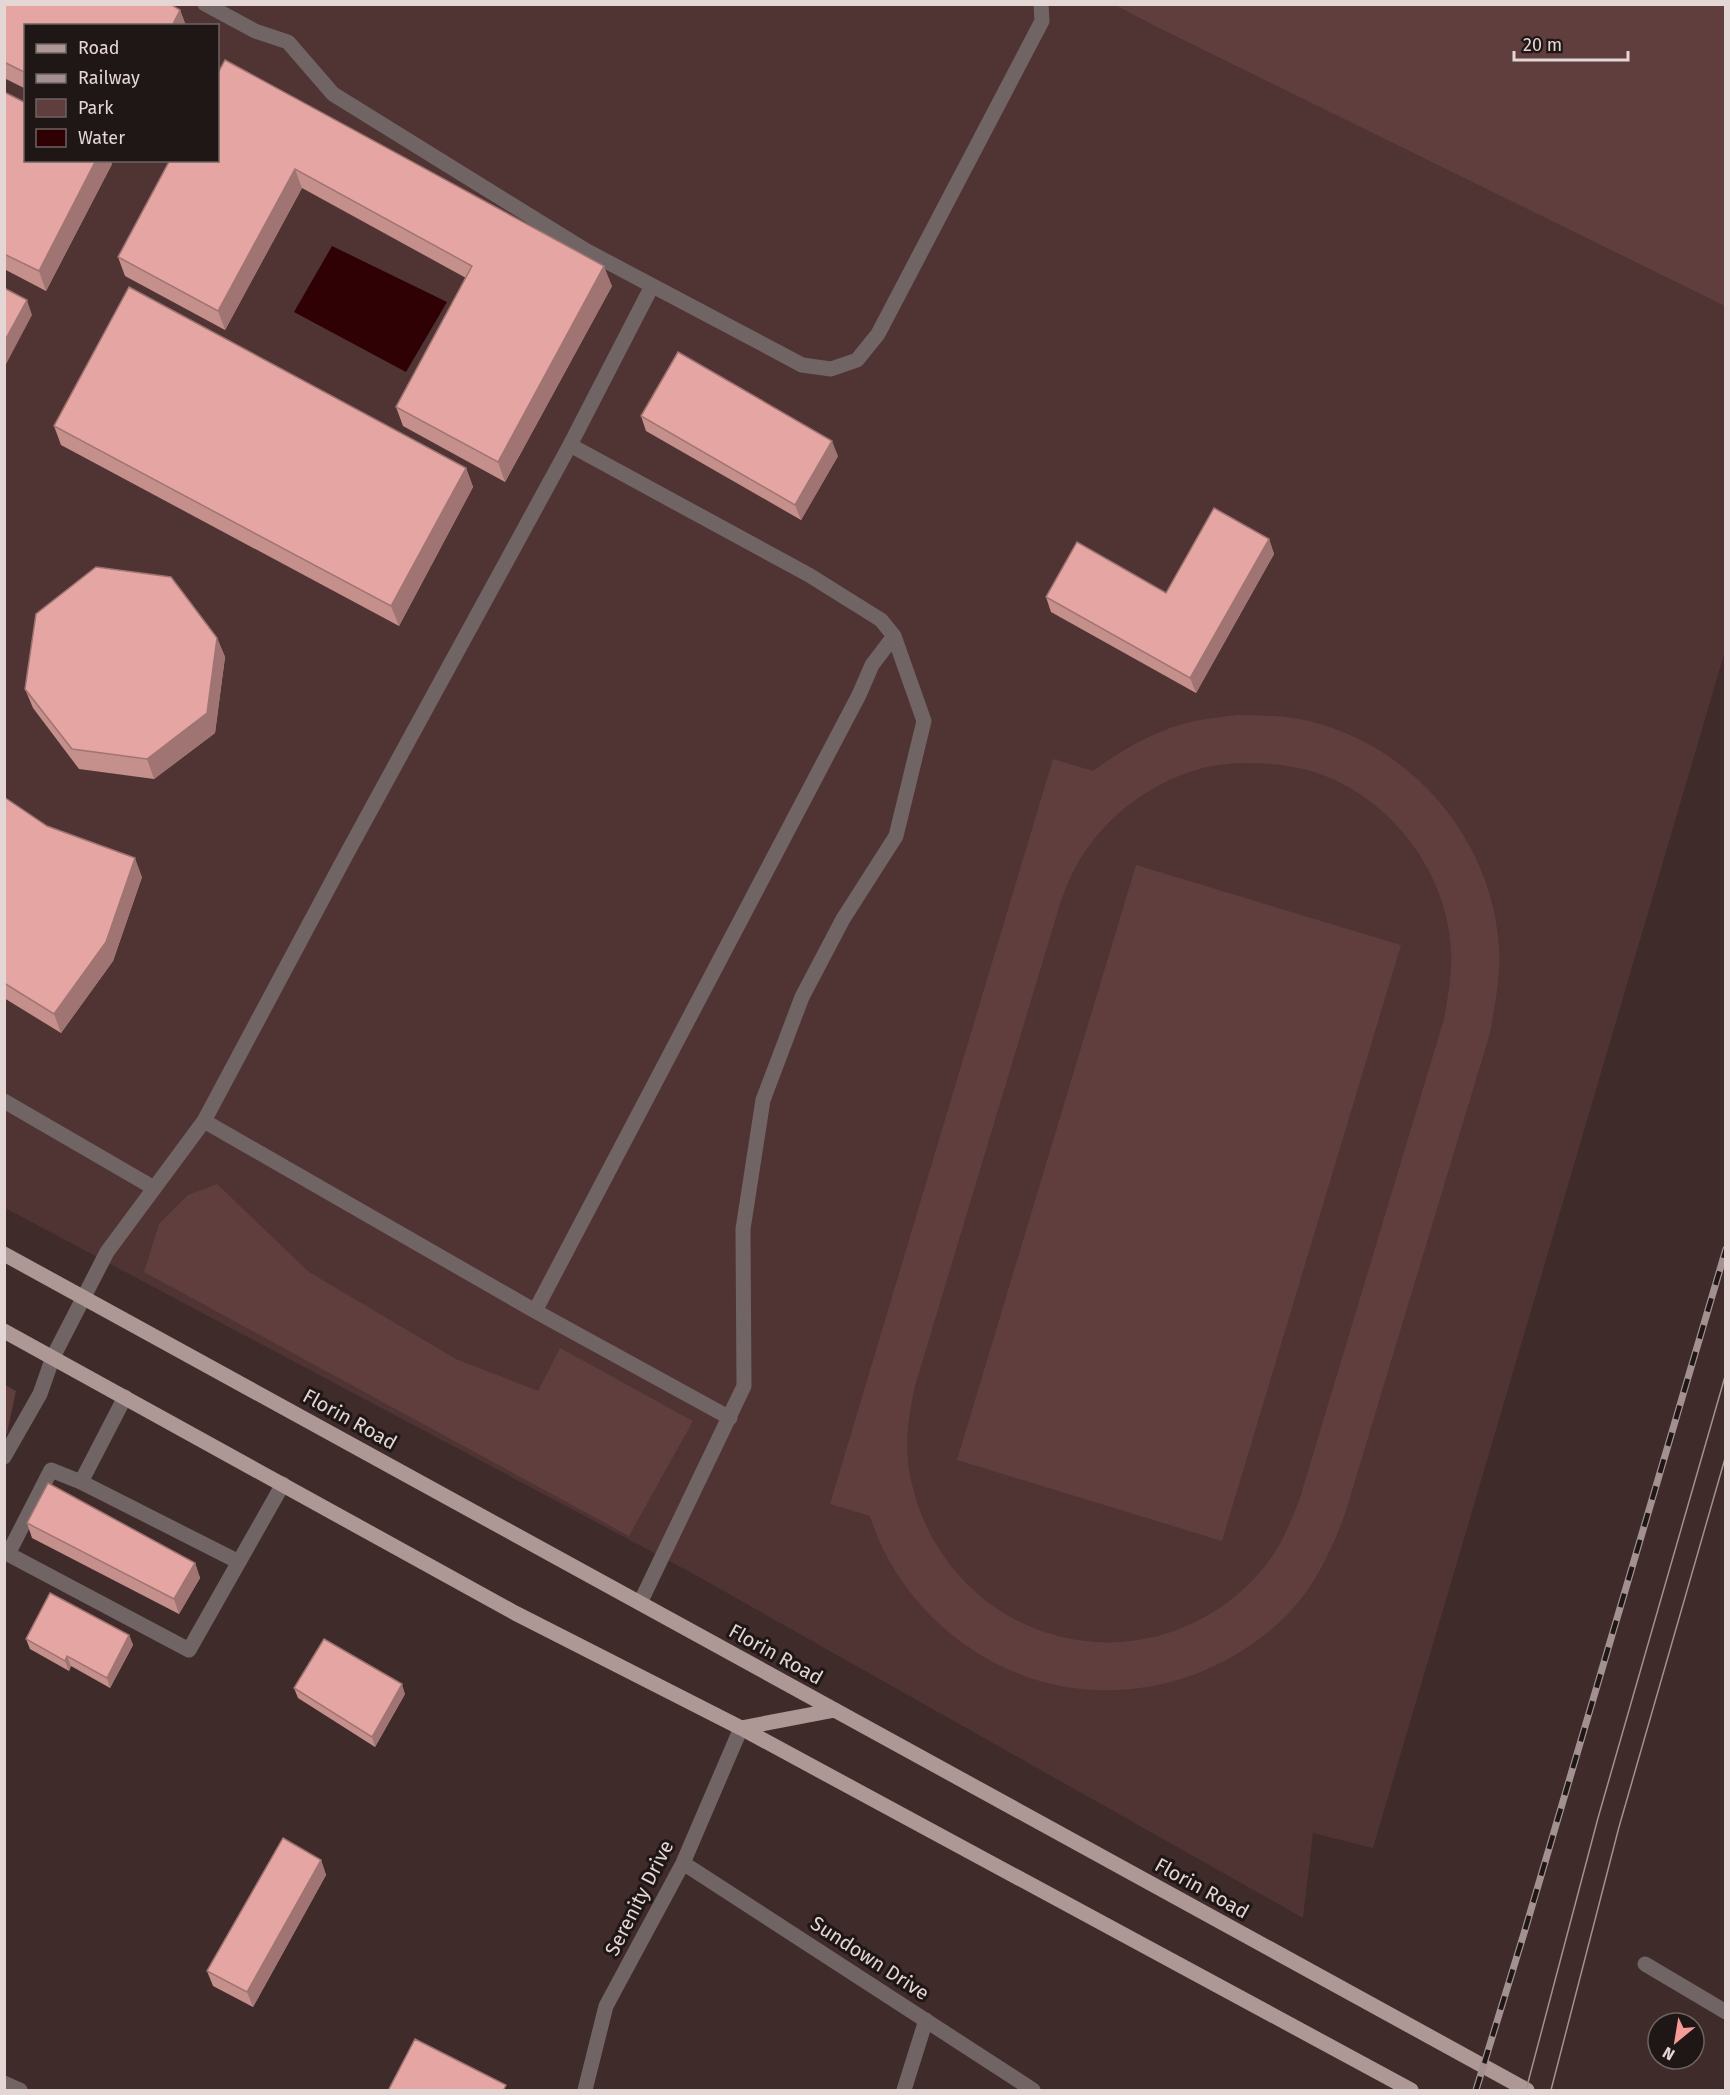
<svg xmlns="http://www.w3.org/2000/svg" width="1730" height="2095" font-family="'Fira Sans',sans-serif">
<rect width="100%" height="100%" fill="#3f2b2a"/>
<path fill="#4f3433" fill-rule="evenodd" d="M4 5H1725V651L1373 1848 1313 1833 1303 1918 690 1572 5 1208ZM26 26H218V160H26Z"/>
<path fill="#5f3e3d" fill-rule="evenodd" d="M1115 5H1725V306L1157 27Z
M1237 715C1266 715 1295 716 1323 725 1420 754 1493 846 1499 947 1501 976 1495 1004 1490 1033L1345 1514C1331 1551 1315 1587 1286 1616 1194 1706 1052 1717 951 1634 914 1604 884 1562 870 1516L830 1504 1053 759 1093 771C1123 749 1157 729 1195 721 1208 718 1223 717 1237 715ZM1240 763C1263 763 1285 764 1307 770 1386 791 1448 870 1451 951 1452 975 1448 997 1444 1019L1299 1501C1291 1520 1284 1540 1271 1558 1244 1596 1203 1624 1158 1636 1045 1665 935 1593 911 1480 904 1449 908 1417 915 1386L1060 904C1064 893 1068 881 1074 870 1101 819 1148 783 1203 768 1215 765 1228 764 1240 763Z
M1136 865 1401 945 1222 1541 957 1460Z
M217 1184 309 1272 456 1359 538 1391 560 1348 693 1421 629 1536 144 1272 159 1224 188 1195Z
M5 1385 16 1391 7 1433 5 1438Z"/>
<path fill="#2f0105" d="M332 246 447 302 406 372 294 312Z"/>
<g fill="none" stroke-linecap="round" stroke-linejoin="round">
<path stroke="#706564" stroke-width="15" d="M205 4 255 31 288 42 333 94 585 250 802 365 831 369 857 360 878 334 1042 21 1041 4
M570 445 652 286
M4 1101 154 1188
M204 1121 535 1311 730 1418
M535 1311 859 695 872 665 894 636
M125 1397 81 1482 51 1470 8 1554 189 1650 283 1484
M4 1457 40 1394 53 1357 107 1252 204 1121 345 857 570 445 809 575 881 620 894 636 924 721 896 836 843 919 802 997 763 1100 743 1229 744 1386 640 1603
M81 1482 239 1562
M683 1863 1033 2090
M1645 1964 1726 2012
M4 2083 20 2090
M585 2090 606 2006 683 1863 741 1728
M904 2090 926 2020"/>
<path stroke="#ad9896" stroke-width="15" d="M4 1254 1527 2090
M4 1331 515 1613 741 1728 1411 2090
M741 1728 835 1710"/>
<path stroke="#a29190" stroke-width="1.5" d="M1526 2090 1598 1818 1726 1373
M1551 2090 1619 1827 1726 1455"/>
<defs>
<path id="rail" d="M1476 2090 1525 1930 1726 1249"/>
</defs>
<use href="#rail" stroke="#a29190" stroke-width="7"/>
<use href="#rail" stroke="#1f1616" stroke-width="4.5" stroke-dasharray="14" stroke-linecap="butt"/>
</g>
<path fill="#c58f8c" d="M4 4 180 10 186 26H26V89L4 78Z
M218 73 612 286 505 482 403 426 396 407 466 278 302 188 225 330 125 276 118 257Z
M4 92 112 164 46 291 4 269Z
M641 416 838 456 801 520 646 431Z
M54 426 466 468 473 487 399 626 61 445Z
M1269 539 1274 554 1196 693 1051 612 1046 597 1166 593Z
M217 638 225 657 215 733 154 779 79 769 33 708 25 689Z
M4 797 47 826 142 877 113 961 61 1033 4 998Z
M27 1523 195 1563 200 1578 179 1614 32 1538Z
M129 1635 133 1645 110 1688 71 1666 69 1671 30 1649 26 1639Z
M294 1688 405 1694 375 1747 298 1698Z
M321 1860 326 1875 253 2007 213 1986 207 1971Z"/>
<path fill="#a07472" d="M180 10 186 26H172Z
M96 160H111L112 164 46 291 39 271Z
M295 169 302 188 225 330 218 311Z
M604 266 612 286 505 482 498 462Z
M27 300 32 315 4 368V342Z
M832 441 838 456 801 520 795 505Z
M466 468 473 487 399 626 391 606Z
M1269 539 1274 554 1196 693 1190 678Z
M217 638 225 657 215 733 154 779 147 759Z
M135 858 142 877 113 961 61 1033 54 1014Z
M195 1563 200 1578 179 1614 174 1599Z
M129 1635 133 1645 110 1688 107 1678Z
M67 1656 71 1666 69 1671 65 1661Z
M402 1684 405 1694 375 1747 372 1737Z
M321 1860 326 1875 253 2007 247 1992Z"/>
<path fill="#e5a6a3" stroke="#a07472" stroke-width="1.5" d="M4 4H170L180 10 172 26H26V73L4 62Z
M225 60 604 266 498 462 396 407 472 266 295 169 218 311 118 257 170 160H218V73Z
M4 92 26 103V160H96L39 271 4 254Z
M129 287 466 468 391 606 54 426Z
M4 288 27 300 4 342Z
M678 352 832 441 795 505 641 416Z
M1214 508 1269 539 1190 678 1046 597 1077 542 1166 593Z
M96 567 171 577 217 638 207 713 147 759 72 749 25 689 36 614Z
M4 797 47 826 135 858 106 942 54 1014 4 983Z
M48 1483 195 1563 174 1599 27 1523Z
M50 1593 129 1635 107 1678 67 1656 65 1661 26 1639Z
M324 1639 402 1684 372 1737 294 1688Z
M283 1838 321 1860 247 1992 207 1971Z
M415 2039 506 2085 503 2091H388Z"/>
<g text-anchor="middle" stroke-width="6" stroke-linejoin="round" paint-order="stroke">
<g font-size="20" fill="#e4d6d5" stroke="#1f1616">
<text transform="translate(350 1419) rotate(29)" y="7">Florin Road</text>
<text transform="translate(776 1654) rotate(29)" y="7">Florin Road</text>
<text transform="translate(1202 1888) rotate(29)" y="7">Florin Road</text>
<text transform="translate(639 1898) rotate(-63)" y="7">Serenity Drive</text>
<text transform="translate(870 1958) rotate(33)" y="7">Sundown Drive</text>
</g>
</g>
<rect width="1730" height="2095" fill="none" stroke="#e4d6d5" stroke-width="12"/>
<rect x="24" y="24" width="195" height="138" fill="#1f1616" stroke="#6e6362" stroke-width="1.5"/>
<rect x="36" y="44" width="30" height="9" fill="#ad9896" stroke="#6e6362" stroke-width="1.5"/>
<text x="78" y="54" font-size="18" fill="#e4d6d5">Road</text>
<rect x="36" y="74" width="30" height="9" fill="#a29190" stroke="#6e6362" stroke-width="1.5"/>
<text x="78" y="84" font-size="18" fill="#e4d6d5">Railway</text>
<rect x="36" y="99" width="30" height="18" fill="#5f3e3d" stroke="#6e6362" stroke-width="1.5"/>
<text x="78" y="114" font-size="18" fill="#e4d6d5">Park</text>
<rect x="36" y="129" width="30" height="18" fill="#2f0105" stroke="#6e6362" stroke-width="1.5"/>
<text x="78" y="144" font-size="18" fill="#e4d6d5">Water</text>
<g transform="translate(1676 2041) rotate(210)"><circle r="28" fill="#1f1616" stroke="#6e6362" stroke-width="1.5"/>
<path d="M0-4.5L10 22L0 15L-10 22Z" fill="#f59b98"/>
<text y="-9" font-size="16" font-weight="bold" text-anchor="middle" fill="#e4d6d5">N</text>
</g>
<path d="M1514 51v9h114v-9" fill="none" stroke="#e4d6d5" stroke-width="3"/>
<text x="1523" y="51" font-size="18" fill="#e4d6d5" stroke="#1f1616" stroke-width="4.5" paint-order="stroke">20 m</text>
</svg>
